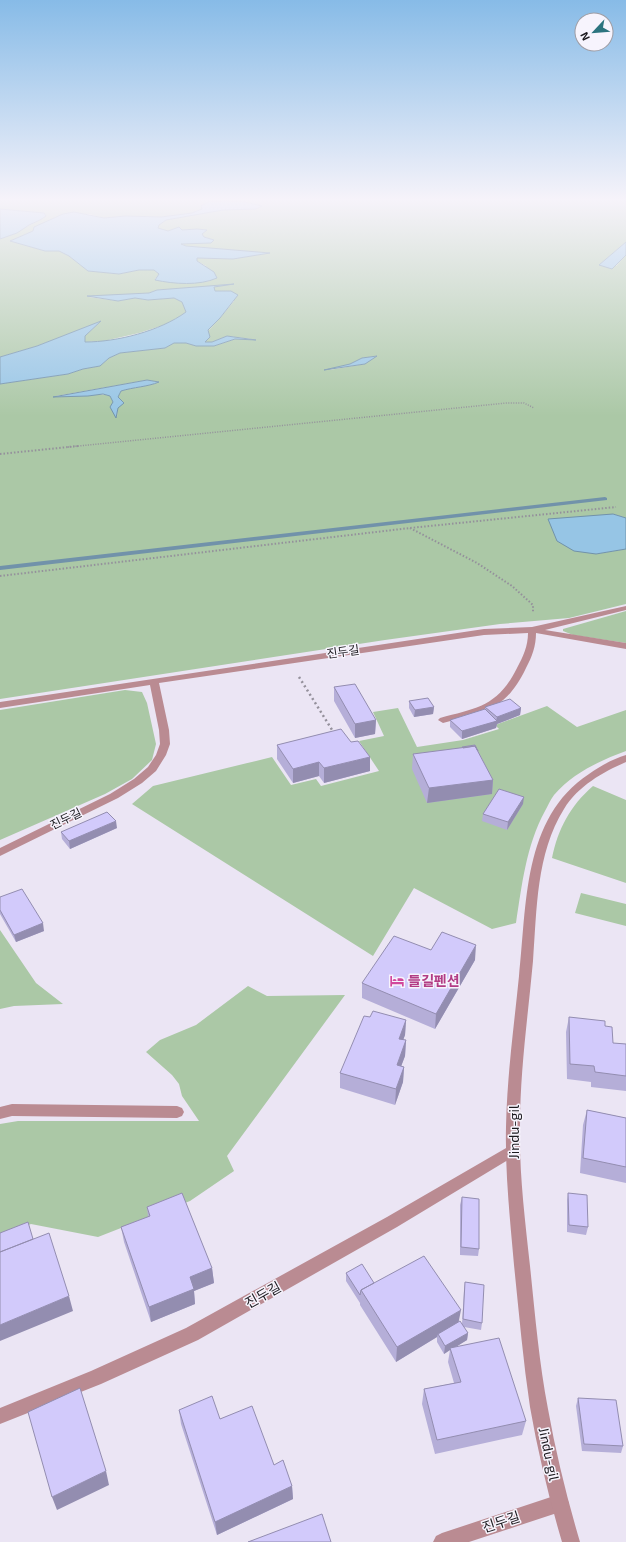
<svg xmlns="http://www.w3.org/2000/svg" width="626" height="1542" font-family="'Exo 2','Noto Sans KR',sans-serif">
<rect width="100%" height="100%" fill="#ebe5f4"/>
<path fill="#abc8a6" fill-rule="evenodd" d="M0 200H626V242L599 265 616 266 626 255V518L613 514 596 554 626 549V604L569 618 500 624 385 640 0 699V384L68 374 83 369 100 366 109 358 120 353 165 348 174 343H186L196 346H214L235 339H251L227 336 212 342 205 343 208 331 220 318 234 301 230 291H215L213 287 227 285 157 290 149 293 89 297 118 301 135 298 148 300 174 298 182 302 186 312 170 323 139 333 104 341 85 342V336L100 322 37 346 0 357V239C15 235 26 226 40 220L44 213 0 209ZM225 201 245 202 262 206 255 209 223 210 166 220 159 225 158 229 168 231 179 227 182 230 197 229 207 230 202 234 204 237 214 240 196 243H180L186 246 268 253 233 259 197 258V261L206 266 210 281C191 283 173 284 155 279L159 274 154 270H139L119 274 88 271 69 256 59 251H45L10 241 33 231 45 223 63 214H89L104 218 125 216 161 217 192 213 202 209 208 202ZM376 356 365 364 329 370 350 364 362 358ZM147 380 158 382C147 387 134 387 121 391L118 397 117 417 113 402 110 396C96 392 73 398 56 396Z
M626 611V643L573 635 563 631V629Z
M125 690 142 692 147 703 156 744 152 760 132 779 105 794 0 840V710Z
M547 706 577 727 626 710V751C599 761 573 773 554 795 550 800 548 806 545 811 526 846 522 885 516 923L492 929 414 888 373 956 132 804 153 786 272 757 291 785 316 779 321 786 379 771 359 741 384 736 373 712 398 708 417 747 463 740 499 729 495 725Z
M593 786 626 800V883L552 858C558 829 570 806 593 786Z
M581 893 626 904V926L575 913Z
M0 930 36 983 63 1004 14 1006 0 1009Z
M248 986 267 996 345 995 227 1156 234 1171 190 1201 98 1237 31 1224 0 1236V1124L18 1121H199L182 1096 179 1084 172 1075 146 1052 160 1040 196 1025Z"/>
<path fill="#96c5e5" stroke="#7192aa" d="M225 201 245 202 262 206 256 209 223 210 166 220 159 225 158 228 168 231 179 227 182 230 197 229 207 230 202 234 204 237 214 240 211 243 181 244 186 246 270 253 233 259 197 258V261L214 272 217 278C199 286 174 284 155 280L159 274 154 270H139L119 274 88 271 69 256 59 251H45L10 241 33 231 34 227 63 214 74 212 104 218 125 216 161 217 192 213 202 209 201 206 208 202Z
M0 209 44 213 46 216 40 220 29 225 17 233 0 239Z
M626 242V255L612 269 599 265Z
M234 284 214 287 215 291H231L238 295 220 318 208 330 210 337 205 342H212L227 336 256 340 235 339 214 346H196L186 343H174L165 348 120 353 109 358 100 366 83 369 68 374 0 384V357L37 346 101 321 85 336V342C117 342 160 331 186 312L182 302 174 298 148 300 135 298 118 301 87 296 149 293 157 290Z
M377 356 365 364 324 370 350 364 362 358Z
M147 380 159 382C147 387 134 387 121 391L118 397 124 403 118 408 116 418 110 407 113 402 110 396 103 394 88 396 53 397Z
M613 514 626 518V549L596 554 574 551 557 541 548 519Z"/>
<g fill="none" stroke-linecap="round" stroke-linejoin="round">
<path fill="#7192aa" fill-rule="evenodd" d="M605 497 607 498V500L0 570V566Z"/>
<path stroke="#94909b" stroke-width="1.5" stroke-dasharray="1 1.5" stroke-linecap="butt" d="M68 447 507 403H524L534 408"/>
<path stroke="#94909b" stroke-width="2" stroke-dasharray="1.5 2" stroke-linecap="butt" d="M0 454 78 446
M410 528 477 563 512 586 533 605V613
M0 576 410 528 616 507"/>
<path stroke="#94909b" stroke-width="2.5" stroke-dasharray="2 3" stroke-linecap="butt" d="M299 677 334 733"/>
<path fill="#ba8b92" fill-rule="evenodd" d="M626 606V610L545 630 626 643V649L536 633C536 646 532 657 526 668 506 710 485 712 443 723L438 720 440 718C478 708 498 706 517 668 523 657 528 646 528 633L484 635 159 683 169 730 170 744 166 755 156 771 142 783 118 798 0 856V848L110 794 134 779 148 767 156 755 160 744 159 730 150 685 0 708V702L484 629 532 627Z
M12 1104 177 1106 182 1108 184 1112 182 1116 177 1118 12 1116 0 1119V1107Z
M513 1144 518 1146 520 1150 518 1154 397 1227 198 1340 101 1384 0 1424V1408L91 1371 186 1328 387 1217Z
M560 1494 566 1497 569 1503 566 1509 560 1512 469 1542H433L436 1536 442 1533Z"/>
<path fill="#ba8b92" fill-rule="evenodd" d="M626 755V762C603 772 578 786 564 809 536 854 537 909 533 961 528 1016 520 1070 520 1126 519 1173 525 1219 530 1266 535 1314 539 1362 548 1409 556 1454 567 1498 580 1542H562C549 1498 538 1453 530 1407 523 1360 519 1313 514 1265 510 1219 505 1173 506 1127 507 1076 514 1026 519 976 527 906 522 818 589 774 600 766 613 759 626 755Z"/>
</g>
<path fill="#b5aed8" d="M334 687 376 720 375 734 355 738 334 701Z
M409 701 434 707 433 714 414 717 409 708Z
M485 707 521 708 520 715 497 724 496 728 462 739 450 727V720L485 710Z
M277 745 370 771 324 783 319 776 293 783 277 759Z
M462 747 478 751 493 780 492 794 427 803 412 769 413 754 462 748Z
M523 804 507 830 482 821 483 814Z
M117 828 70 849 62 839 61 832Z
M0 897 44 931 16 942 0 914Z
M431 950 475 960 435 1029 362 998V983Z
M370 1017 406 1020 405 1035 403 1040H406L405 1056 401 1066 404 1067 403 1082 395 1105 340 1088V1073Z
M569 1017 605 1026 613 1043 626 1044V1091L591 1087V1082L567 1079 566 1032Z
M587 1110 626 1118V1183L580 1173 583 1125Z
M568 1193 588 1227 586 1235 567 1232V1200Z
M462 1197 479 1249 478 1256 460 1255V1205Z
M147 1207 212 1268 214 1283 194 1291 195 1304 151 1322 124 1242 121 1227 148 1217Z
M346 1273 374 1283 459 1322 462 1324 464 1290 465 1282 482 1323 481 1330 464 1327 468 1333 467 1340 455 1347 526 1421 522 1435 435 1454 422 1404 424 1389 454 1383 448 1362 450 1350 444 1354 437 1342V1337L396 1362 360 1305V1303L346 1281Z
M578 1398 623 1446 621 1453 582 1451 576 1406Z
M179 1410 220 1419 274 1465 292 1486 293 1499 217 1535 181 1424Z"/>
<path fill="#938db0" d="M434 707 433 714 414 717 415 710Z
M521 708 520 715 497 724 496 728 462 739V731L496 721 497 717Z
M376 720 375 734 355 738V724Z
M370 757V771L324 783V768Z
M319 762V776L293 783V769Z
M493 780 492 794 427 803 429 788Z
M524 797 523 804 507 830 508 822Z
M116 821 117 828 70 849 69 841Z
M43 923 44 931 16 942 14 935Z
M476 945 475 960 435 1029 436 1014Z
M406 1020 405 1035 398 1054 399 1039Z
M406 1040 405 1056 396 1080 397 1065Z
M404 1067 403 1082 395 1105 396 1089Z
M212 1268 214 1283 194 1291 195 1304 151 1322 149 1307 190 1277Z
M69 1296 73 1311 0 1341V1325Z
M461 1310 458 1325 438 1334 437 1337 396 1362 397 1347Z
M468 1333 467 1340 451 1350 450 1348V1350L444 1354 445 1346Z
M106 1471 109 1485 57 1510 52 1497Z
M292 1486 293 1499 217 1535 215 1522Z"/>
<path fill="#d2cafb" stroke="#938db0" d="M355 684 376 720 355 724 334 687Z
M428 698 434 707 415 710 409 701Z
M510 699 521 708 497 717 485 707Z
M485 709 497 721 462 731 450 720Z
M341 729 351 742 358 741 370 757 324 768 319 762 293 769 277 745Z
M475 745 478 751 475 746 463 748 462 747Z
M475 746 493 780 429 788 413 754Z
M499 789 524 797 508 822 483 814Z
M107 812 116 821 69 841 61 832Z
M22 889 43 923 14 935 0 910V897Z
M442 932 476 945 436 1014 362 983 394 936 431 950Z
M373 1011 406 1020 399 1039 406 1040 397 1065 404 1067 396 1089 340 1073 364 1016 370 1017Z
M569 1017 605 1021V1026L612 1027 613 1043 626 1044V1076L595 1072 594 1066 570 1064Z
M587 1110 626 1118V1167L583 1158Z
M182 1193 212 1268 190 1277 194 1289 149 1307 121 1227 150 1216 147 1207Z
M568 1193 587 1195 588 1227 569 1225Z
M462 1197 479 1199V1249L461 1247Z
M28 1222 33 1239 0 1252V1233Z
M49 1233 69 1296 0 1325V1252Z
M424 1256 461 1310 397 1347 361 1290Z
M362 1264 374 1283 361 1290 360 1295 346 1273Z
M465 1282 484 1285 482 1323 463 1319Z
M460 1321 468 1333 445 1346 438 1334Z
M499 1338 526 1421 437 1440 424 1389 461 1382 450 1348Z
M80 1388 106 1471 52 1497 28 1412Z
M212 1396 220 1419 252 1406 274 1465 283 1460 292 1486 215 1522 179 1410Z
M578 1398 616 1400 623 1446 584 1444Z
M322 1514 331 1542H248Z"/>
<linearGradient id="sky" x2="0" y2="1"><stop stop-color="#87bbe7"/><stop offset="0.48" stop-color="#f6f3fa"/><stop offset="1" stop-color="#f6f3fa" stop-opacity="0"/></linearGradient>
<rect width="626" height="416" fill="url(#sky)"/>
<defs>
<symbol id="hotel-bare" viewBox="-9 -9 18 18"><path d="M-6-4.5h1.5V1H6V5H4.5V3h-9V5H-6ZM-4 0a1.8 1.8 0 1 1 3.6 0ZM.5 0V-2.5h3Q6-2.5 6 0Z" fill="#d1479c" stroke="#f7f4fd" stroke-width="2.5" paint-order="stroke"/></symbol>
</defs>
<g fill-rule="evenodd">
<use href="#hotel-bare" x="387" y="971" width="20" height="20"/>
</g>
<g text-anchor="middle" stroke-width="3" stroke-linejoin="round" paint-order="stroke">
<g font-size="12" fill="#1c1a1f" stroke="#f7f4fd">
<text transform="translate(343 652) rotate(-8)" y="4">진두길</text>
<text transform="translate(66 819) rotate(-26)" y="4">진두길</text>
</g>
<g font-size="14" font-weight="bold" fill="#b23c85" stroke="#f7f4fd" text-anchor="start">
<text x="408" y="986">들길펜션</text>
</g>
<g font-size="14" fill="#1c1a1f" stroke="#f7f4fd">
<text transform="translate(514 1132) rotate(-90)" y="5">Jindu-gil</text>
<text transform="translate(263 1295) rotate(-29)" y="5">진두길</text>
<text transform="translate(549 1454) rotate(78)" y="5">Jindu-gil</text>
<text transform="translate(501 1522) rotate(-18)" y="5">진두길</text>
</g>
</g>
<g transform="translate(594 32) rotate(244)"><circle r="19" fill="#f7f4fd" stroke="#9f9da4"/>
<path d="M0-3L7 15L0 10L-7 15Z" fill="#2c747f"/>
<text y="-6" font-size="11" font-weight="bold" text-anchor="middle" fill="#1c1a1f">N</text>
</g>
</svg>
